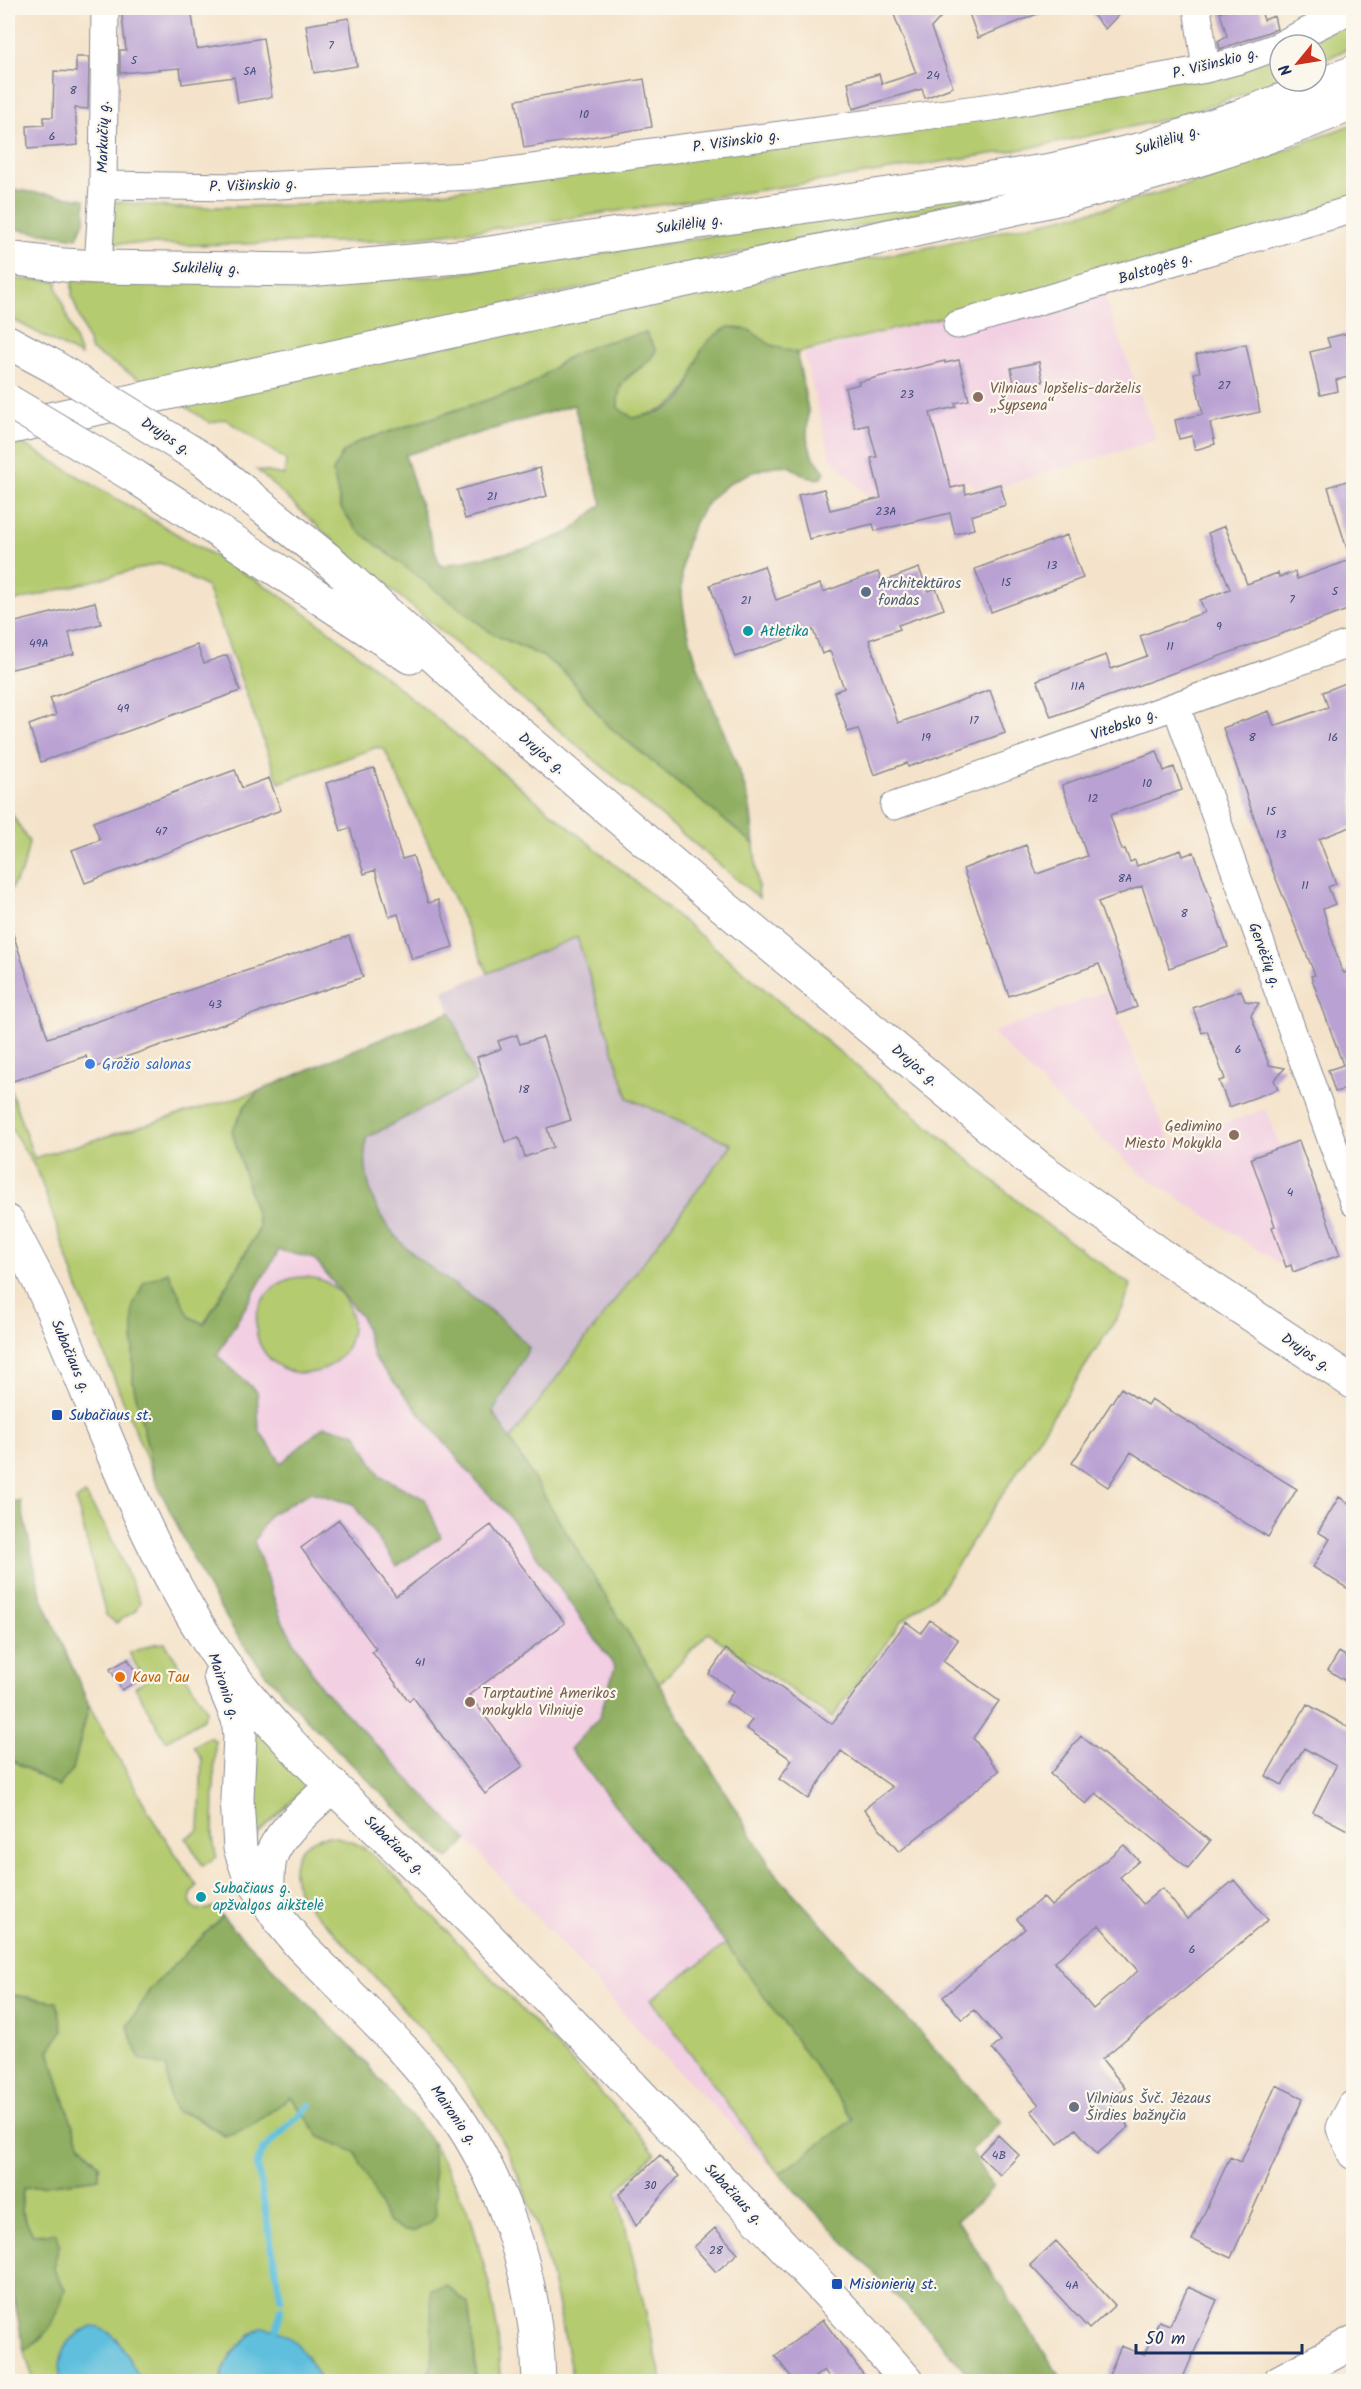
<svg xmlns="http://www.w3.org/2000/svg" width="1361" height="2389" font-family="Kalam,sans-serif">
<rect width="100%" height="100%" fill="#fbf7ec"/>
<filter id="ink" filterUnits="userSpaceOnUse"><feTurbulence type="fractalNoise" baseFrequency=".0167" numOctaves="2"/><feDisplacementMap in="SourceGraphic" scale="12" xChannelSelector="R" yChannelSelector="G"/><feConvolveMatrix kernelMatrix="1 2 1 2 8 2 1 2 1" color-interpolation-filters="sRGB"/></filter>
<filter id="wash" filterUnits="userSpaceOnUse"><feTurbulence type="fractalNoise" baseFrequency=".008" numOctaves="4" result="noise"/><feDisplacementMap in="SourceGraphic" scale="24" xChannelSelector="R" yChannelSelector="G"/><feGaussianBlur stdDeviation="1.35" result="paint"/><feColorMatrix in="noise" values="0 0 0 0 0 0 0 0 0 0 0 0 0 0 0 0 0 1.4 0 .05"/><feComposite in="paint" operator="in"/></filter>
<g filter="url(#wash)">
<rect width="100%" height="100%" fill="#f4e3ca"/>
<path fill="#f2cfe2" d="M1098 279 1156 440 1001 487 999 482 974 489 971 481 868 497 830 456 804 354Z
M1107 991 1170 1143 1266 1109 1280 1147 1299 1141 1340 1255 1293 1272 1291 1266 1289 1270 1142 1174 1075 1116 992 1033Z
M279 1250 314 1259 362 1318 374 1358 478 1483 506 1512 615 1667 599 1718 570 1750 726 1944 854 2119 779 2174 636 2027 467 1840 320 1686 281 1619 254 1541 269 1515 310 1492 353 1504 397 1566 441 1536 425 1499 380 1476 356 1433 324 1426 281 1464 259 1430 257 1392 217 1354Z"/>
<path fill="#cfbdd0" d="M577 937 628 1097 732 1144 510 1440 492 1412 416 1258 389 1231 370 1191 364 1166 366 1138 476 1081 443 991Z"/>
<path fill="#b5cb70" stroke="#687d67" stroke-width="1.5" d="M1353 15V46L1316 64V45H1292Z
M1280 51V80L1269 85 1176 117 1041 146 802 184 515 226 384 241 188 245 112 243 110 201 178 208 300 205 443 192 593 170Z
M1353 124V200L1098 279 797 353 770 345 749 330 701 352C686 396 680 408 633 418L618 408C618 402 618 394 620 389 625 373 648 369 656 350L646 333C619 339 593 343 569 357 555 365 542 378 527 387L358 442 342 454 333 471 341 508 493 634 544 657 569 677 606 724 754 844 759 898 328 536 257 470 284 475 286 460 225 419 210 423 183 405 583 315 930 247 1102 209 1208 179Z
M1177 155 149 385 91 350 72 296V281H361L440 276 670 243Z
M8 279 57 281V288L81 356 8 317Z
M18 441 269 588 327 629 641 886 1038 1218 1131 1285 1123 1308 940 1591 901 1622 832 1718 708 1633 659 1684 510 1440 732 1144 628 1098 577 937 488 973 385 750 377 747 279 783 207 587 161 563 8 603V443Z
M8 808 29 842 23 869 8 894Z
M8 1083 34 1158 259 1091 245 1106 232 1131 260 1227 204 1324 190 1318 168 1272 133 1382 155 1480 77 1286 38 1172 8 1123Z
M256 1325a48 48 0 1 1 96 0a48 48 0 1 1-96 0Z
M85 1494 108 1531 140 1602 135 1611 116 1623 106 1615 76 1500Z
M165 1643 207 1710 203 1719 166 1741 135 1687 145 1681 129 1653 154 1644Z
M89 1705 155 1823 197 1886C182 1903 194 1916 214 1907L222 1917 150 1989 128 2026 140 2059 167 2067 169 2095 176 2112 193 2116 224 2136 249 2127 291 2097 320 2137 355 2151 388 2221 433 2170 432 2141 470 2214 489 2284 498 2333 500 2381H475V2358L468 2304 432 2365 428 2381H321L307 2356 262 2327C240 2343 226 2352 221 2381H141L117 2338 70 2340C62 2353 59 2366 60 2381H34L24 2351 42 2338 65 2290 53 2268 55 2233 33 2235 21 2211 23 2188 99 2178V2165L79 2142 69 2115 49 2051 63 2030 8 1994V1758L58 1787 73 1769Z
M257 1733 268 1739 306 1779 305 1788 257 1835 252 1848 251 1734Z
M208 1737 215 1740 213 1837 216 1857 203 1866 186 1838 199 1830 202 1760 194 1746Z
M326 1836C358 1838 369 1852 391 1872L639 2133 655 2153 617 2191 662 2381H573C558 2301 542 2221 505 2147 499 2137 495 2125 488 2115 466 2081 439 2050 412 2019 386 1989 360 1960 333 1931 323 1921 306 1908 300 1895 287 1867 295 1842 326 1836Z
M726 1944 854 2119 779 2174 651 1999Z"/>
<path fill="#90af62" stroke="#566f60" stroke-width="1.5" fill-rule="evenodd" d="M8 189 85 199V219L77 238 8 228Z
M729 327 749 330 771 345 797 353 808 410 807 438 812 455 825 472 821 478C807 481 800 471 788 466 781 464 764 468 757 471 732 478 710 495 698 517 649 604 723 711 747 795 752 810 752 828 754 844L606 724 569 676 544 657 493 634 356 529 341 508 333 471 342 454 358 442 527 387C542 378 555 365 569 357 593 343 619 339 646 333L656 350C648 368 625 373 620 388 618 394 618 402 618 408L633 418C648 415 665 412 677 402 692 390 692 367 701 351 708 339 717 333 729 327ZM574 405 602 504 570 532 529 548 440 566 405 455Z
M451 1012 476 1081 366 1138C355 1258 468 1273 529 1348L493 1412 774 1872 1001 2122 971 2151 993 2186 985 2197 957 2220 1063 2381H974L930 2331 779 2174 853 2119 726 1944 570 1749 599 1718 615 1667 506 1512 478 1483 374 1358 362 1318 314 1259 279 1250 217 1355 257 1392 259 1430 281 1463 324 1426 356 1433 380 1476 425 1499 441 1537 397 1566 353 1504 311 1492 269 1515 254 1541 281 1619 320 1686 467 1840 448 1859 304 1717 265 1673 235 1632 205 1583 155 1480 133 1382V1306L144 1282 168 1272 190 1317 204 1324 260 1228 232 1131 245 1106 259 1091 375 1041Z
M20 1500 41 1595 89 1705 73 1769 58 1787 8 1758V1504Z
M222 1917 358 2054 432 2141 436 2215 428 2224 415 2231H403L388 2222 355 2152 320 2137 291 2097 249 2127 225 2136 194 2116 176 2112 169 2095 167 2067 140 2059 128 2027 150 1989Z
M8 1994 57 2002 63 2030 49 2051 69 2115 79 2142 99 2165V2178L23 2188 21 2211 33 2235 56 2233 60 2243 53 2268 65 2290C55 2323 53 2330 24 2351L8 2265Z
M446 2285 468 2304 475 2358V2381H428L432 2364 431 2289Z"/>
<path fill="#5fbfdd" stroke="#3d779e" stroke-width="1.5" d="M93 2326C121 2332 128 2358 141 2381H60C58 2352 66 2337 93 2326Z
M262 2327C295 2330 306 2355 321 2381H221C226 2353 240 2343 262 2327Z"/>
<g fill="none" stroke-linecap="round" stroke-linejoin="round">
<path stroke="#5fbfdd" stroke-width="7" d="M281 2299 257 2164 263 2150 310 2105
M277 2328 281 2309"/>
</g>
<g id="blocks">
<path fill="#b9a1d3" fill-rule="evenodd" d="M121 8H191L197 49 263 38 272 97 238 103 234 77 182 84 180 68 120 73V50H126Z
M904 8H949L931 28 953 87 925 98 922 89 853 109 848 82 879 74 882 84 916 73 893 12Z
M967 8H1052L978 38Z
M1087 8H1125L1105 29Z
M1225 8H1260L1264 20 1274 16 1277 29 1220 49 1218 41 1227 36 1220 12 1226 10Z
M349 18 357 66 314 73 306 25Z
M76 57H89L88 109 75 108 78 145 28 149 27 126 44 125V117H53L54 71 76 72Z
M644 79 652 127 524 148 516 100Z
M1353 332V376L1336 380 1338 391 1320 395 1310 352 1330 347 1327 338Z
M1246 344 1260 412 1210 423 1215 444 1195 450 1192 436 1179 439 1175 420 1203 414 1194 373 1200 372 1196 355Z
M959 360 969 400 955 403 956 407 930 413 951 488 964 485 966 494 1000 484 1006 505 971 516 974 529 955 534 950 513 875 531 873 524 809 539 798 495 824 489 830 510 881 498 871 458 877 457 868 425 855 428 845 388 859 384 858 382 894 373 945 361V363Z
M1039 362 1043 382 1015 388 1011 368Z
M540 468 547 496 465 519 457 490Z
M1353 479V556H1349L1328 487Z
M1225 526 1247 584 1278 573 1279 577 1295 572 1297 579 1353 559V608L1051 717 1037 680 1106 655 1111 669 1147 656 1140 636 1205 612 1200 600 1230 589 1208 533Z
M1067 535 1083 578 991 612 975 569Z
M764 566 776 600 820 584 823 592 878 572 882 582 919 568 928 591 936 588 944 609 898 625 900 629 869 640 898 723 990 690 1005 733 908 767 907 763 874 775 858 729 848 732 834 692 844 688 830 651 822 654 813 630 735 657 710 585Z
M95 602 101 624 69 632 74 654 8 670V624Z
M197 645 204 663 227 655 240 691 41 762 29 725 56 715 50 698Z
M1353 680V826L1319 839 1336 884 1328 887 1335 904 1323 909 1340 966 1344 973 1353 970V1087L1335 1092 1328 1070 1343 1065 1311 976 1315 975 1272 869 1223 728 1269 711 1274 726 1328 707 1323 692Z
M1157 751 1164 771 1174 767 1182 790 1110 815 1122 850 1125 849 1130 862 1135 860 1137 866 1181 850 1183 856 1194 852 1228 947 1169 968 1142 886 1098 902 1137 1007 1118 1014 1099 964 1009 996 963 869 1026 845 1037 874 1087 856 1062 785Z
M374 768 402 859 413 856 428 903 438 900 453 947 412 959 398 914 389 917 375 870 364 874 350 828 341 831 326 783Z
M235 770 242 788 269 778 281 810 85 883 72 850 100 840 93 822Z
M11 928 48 1038 349 936 363 977 90 1069 86 1056 13 1081 8 1066V929Z
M1241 990 1245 1001 1259 1003 1251 1015 1269 1065 1285 1068 1274 1080 1278 1089 1229 1107 1219 1081 1225 1079 1207 1031 1202 1033 1193 1008Z
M517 1035 520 1044 543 1037 571 1120 547 1128 553 1147 525 1157 519 1138 505 1142 477 1057 501 1049 498 1041Z
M1299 1141 1340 1255 1293 1272 1291 1265 1286 1267 1272 1227 1275 1226 1251 1158Z
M1121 1388 1147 1405 1151 1399 1297 1489 1268 1537 1131 1452 1108 1487 1072 1463Z
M1339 1497 1353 1506V1592L1313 1567 1330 1539 1318 1532Z
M339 1520 396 1596 491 1525 565 1623 469 1695 523 1766 485 1794 413 1697 409 1701 372 1652 376 1649 301 1548Z
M930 1620 958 1640 943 1661 999 1701 973 1738 999 1771 899 1852 864 1809 892 1787 841 1751 808 1799 779 1779 792 1760 746 1728 752 1720 726 1702 734 1691 709 1674 726 1649 832 1724 906 1622 921 1633Z
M1339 1652 1353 1661V1686L1328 1670Z
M128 1659 140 1679 122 1690 110 1669Z
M1307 1704 1353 1730V1833L1313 1812 1336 1766 1304 1748 1282 1785 1266 1776Z
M1081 1736 1210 1841 1188 1868 1096 1793 1086 1804 1050 1774Z
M1124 1845 1139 1861 1120 1877 1143 1904 1162 1888 1187 1919 1234 1880 1268 1920 1102 2059 1125 2088 1108 2102 1129 2127 1097 2154 1076 2129 1058 2144 1031 2111 1039 2105 992 2049 1001 2041 974 2010 962 2020 943 1997 1025 1929 1017 1919 1043 1897 1051 1906ZM1099 1925 1138 1971 1093 2009 1054 1962Z
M1276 2085 1303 2098 1231 2258 1192 2240 1230 2157 1241 2162Z
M998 2135 1019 2155 1000 2175 979 2155Z
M660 2155 679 2176 636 2226 619 2194Z
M715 2228 738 2253 716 2272 694 2247Z
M1056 2241 1115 2305 1089 2329 1030 2265Z
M1188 2287 1217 2300 1181 2382H1106L1121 2346 1144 2355 1159 2321 1170 2325Z
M823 2320 869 2382H833L824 2370 808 2382H795L775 2356Z"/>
</g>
</g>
<g filter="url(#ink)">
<use href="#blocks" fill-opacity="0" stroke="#888994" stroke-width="1.5"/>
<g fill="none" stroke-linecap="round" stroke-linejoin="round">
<defs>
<path id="minor" d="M1197 8 1206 69
M103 185 236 187 471 176 999 106 1206 69 1240 60 1276 47 1354 8
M98 267 103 185 105 8
M957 325 1354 209
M1176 706 1354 1203
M894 806 1354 642"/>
<path id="secondary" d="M8 1222C19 1243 30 1264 41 1285 96 1404 136 1530 208 1641 275 1744 381 1828 467 1916 603 2053 734 2194 867 2335L908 2382
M220 1676 238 1719 240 1736 237 1798 240 1848 248 1872 281 1922 300 1945C345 1991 394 2036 435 2087 501 2169 537 2276 539 2382
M268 1901C268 1888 267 1872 270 1859 277 1833 314 1804 333 1785
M1354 2107 1343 2128 1354 2153
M1279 2382 1354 2342"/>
<path id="primary" d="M8 258 64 265 98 267 308 270 469 256 1051 170 1146 148 1246 114 1354 72
M8 342 51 365
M8 428 1053 200C1156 174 1256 145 1354 103
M204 460 330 561 499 716 694 882 1038 1167 1160 1254 1354 1383
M134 476 410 657"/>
</defs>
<use href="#minor" stroke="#888994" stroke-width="29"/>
<use href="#secondary" stroke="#888994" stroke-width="35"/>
<use href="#primary" stroke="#888994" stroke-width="35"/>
<use href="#minor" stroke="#fff" stroke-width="27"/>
<use href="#secondary" stroke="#fff" stroke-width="33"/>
<use href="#primary" stroke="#fff" stroke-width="33"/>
<defs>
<path id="primary-bridge" d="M51 365 204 460
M8 401 134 476"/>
</defs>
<use href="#primary-bridge" stroke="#888994" stroke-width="35" stroke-linecap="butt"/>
<use href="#primary-bridge" stroke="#fff" stroke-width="33"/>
</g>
</g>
<g fill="#8d6e63" stroke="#fbf7ec" stroke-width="2">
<circle cx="978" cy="397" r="6"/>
<circle cx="1234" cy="1135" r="6"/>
<circle cx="470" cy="1702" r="6"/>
</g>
<circle fill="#5c6f8a" stroke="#fbf7ec" stroke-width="2" cx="866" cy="592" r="6"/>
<g fill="#0f9aa8" stroke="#fbf7ec" stroke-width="2">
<circle cx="748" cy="631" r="6"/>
<circle cx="201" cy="1897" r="6"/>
</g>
<circle fill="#3f7fe0" stroke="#fbf7ec" stroke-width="2" cx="90" cy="1064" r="6"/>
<g fill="#1a4fb4" stroke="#fbf7ec" stroke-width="2">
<rect x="51" y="1409" width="12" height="12" rx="3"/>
<rect x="831" y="2278" width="12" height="12" rx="3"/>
</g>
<circle fill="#e8710a" stroke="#fbf7ec" stroke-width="2" cx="120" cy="1677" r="6"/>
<circle fill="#6b7280" stroke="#fbf7ec" stroke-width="2" cx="1074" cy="2107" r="6"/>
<g text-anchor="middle" stroke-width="4.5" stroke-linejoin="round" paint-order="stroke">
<g font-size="12" fill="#424c7b">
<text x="331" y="49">7</text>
<text x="134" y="64">5</text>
<text x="250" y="75">5A</text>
<text x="933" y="79">24</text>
<text x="73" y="94">8</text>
<text x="584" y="118">10</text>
<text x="52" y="140">6</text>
<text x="1224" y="389">27</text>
<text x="907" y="398">23</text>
<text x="492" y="500">21</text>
<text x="886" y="515">23A</text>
<text x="1052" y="569">13</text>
<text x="1006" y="586">15</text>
<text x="1335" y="595">5</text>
<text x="1292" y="603">7</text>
<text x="746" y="604">21</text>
<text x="1219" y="630">9</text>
<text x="39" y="647">49A</text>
<text x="1170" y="650">11</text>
<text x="1078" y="690">11A</text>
<text x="123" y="712">49</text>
<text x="974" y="724">17</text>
<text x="926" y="741">19</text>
<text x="1252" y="741">8</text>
<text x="1333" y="741">16</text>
<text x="1147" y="787">10</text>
<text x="1093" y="802">12</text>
<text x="1271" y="815">15</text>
<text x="161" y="835">47</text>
<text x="1281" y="838">13</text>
<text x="1125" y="882">8A</text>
<text x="1305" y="889">11</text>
<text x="1184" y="917">8</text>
<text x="215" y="1008">43</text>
<text x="1238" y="1053">6</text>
<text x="524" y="1093">18</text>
<text x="1290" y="1196">4</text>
<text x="420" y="1666">41</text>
<text x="1192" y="1953">6</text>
<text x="999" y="2159">4B</text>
<text x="650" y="2189">30</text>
<text x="716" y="2254">28</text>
<text x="1072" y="2289">4A</text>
</g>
<g font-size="15" fill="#1b2f5e" stroke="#fbf7ec">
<text transform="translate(1215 63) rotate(-14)" y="5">P. Višinskio g.</text>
<text transform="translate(103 137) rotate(-89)" y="5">Markučių g.</text>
<text transform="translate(1167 140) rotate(-18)" y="5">Sukilėlių g.</text>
<text transform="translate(736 141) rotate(-8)" y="5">P. Višinskio g.</text>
<text transform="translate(253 185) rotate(-2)" y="5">P. Višinskio g.</text>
<text transform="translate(689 224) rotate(-8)" y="5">Sukilėlių g.</text>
<text transform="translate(206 268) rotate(1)" y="5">Sukilėlių g.</text>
<text transform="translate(1155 268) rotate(-17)" y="5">Balstogės g.</text>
<text transform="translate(166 436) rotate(33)" y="5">Drujos g.</text>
<text transform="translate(1124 724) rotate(-19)" y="5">Vitebsko g.</text>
<text transform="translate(542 753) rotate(40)" y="5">Drujos g.</text>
<text transform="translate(1265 955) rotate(70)" y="5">Gervėčių g.</text>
<text transform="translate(915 1065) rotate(40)" y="5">Drujos g.</text>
<text transform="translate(1306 1352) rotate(34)" y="5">Drujos g.</text>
<text transform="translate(71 1356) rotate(67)" y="5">Subačiaus g.</text>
<text transform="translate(224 1686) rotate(71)" y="5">Maironio g.</text>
<text transform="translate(395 1845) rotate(44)" y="5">Subačiaus g.</text>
<text transform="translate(454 2115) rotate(55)" y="5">Maironio g.</text>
<text transform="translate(734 2194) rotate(47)" y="5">Subačiaus g.</text>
</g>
<g font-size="15" fill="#785e54" stroke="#fbf7ec" text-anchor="start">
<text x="990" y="393">Vilniaus lopšelis-darželis<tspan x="990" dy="17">„Šypsena“</tspan></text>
<text x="1222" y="1131" text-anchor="end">Gedimino<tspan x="1222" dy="17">Miesto Mokykla</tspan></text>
<text x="482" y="1698">Tarptautinė Amerikos<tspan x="482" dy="17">mokykla Vilniuje</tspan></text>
</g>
<g font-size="15" fill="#4e5e75" stroke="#fbf7ec" text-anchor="start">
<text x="878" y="588">Architektūros<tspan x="878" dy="17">fondas</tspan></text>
</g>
<g font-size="15" fill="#0d838f" stroke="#fbf7ec" text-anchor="start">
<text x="760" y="636">Atletika</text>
<text x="213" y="1893">Subačiaus g.<tspan x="213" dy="17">apžvalgos aikštelė</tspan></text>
</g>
<g font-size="15" fill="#366cbe" stroke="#fbf7ec" text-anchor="start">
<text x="102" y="1069">Grožio salonas</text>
</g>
<g font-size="15" fill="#164399" stroke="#fbf7ec" text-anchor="start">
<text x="69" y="1420">Subačiaus st.</text>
<text x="849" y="2289">Misionierių st.</text>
</g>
<g font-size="15" fill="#c56008" stroke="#fbf7ec" text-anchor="start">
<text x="132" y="1682">Kava Tau</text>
</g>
<g font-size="15" fill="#5b616d" stroke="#fbf7ec" text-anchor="start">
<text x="1086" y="2103">Vilniaus Švč. Jėzaus<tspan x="1086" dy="17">Širdies bažnyčia</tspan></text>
</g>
</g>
<rect width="1361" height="2389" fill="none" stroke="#fbf7ec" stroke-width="30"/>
<g transform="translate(1298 63) rotate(240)"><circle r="28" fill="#fbf7ec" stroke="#a1a7b3" stroke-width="1.5"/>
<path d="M0-4.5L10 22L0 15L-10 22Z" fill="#c8321e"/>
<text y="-9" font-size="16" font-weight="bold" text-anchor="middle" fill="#1b2f5e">N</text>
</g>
<path d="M1136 2344v9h166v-9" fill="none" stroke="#1b2f5e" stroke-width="3"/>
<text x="1145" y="2344" font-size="18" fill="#1b2f5e" stroke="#fbf7ec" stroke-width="4.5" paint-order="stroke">50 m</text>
</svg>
